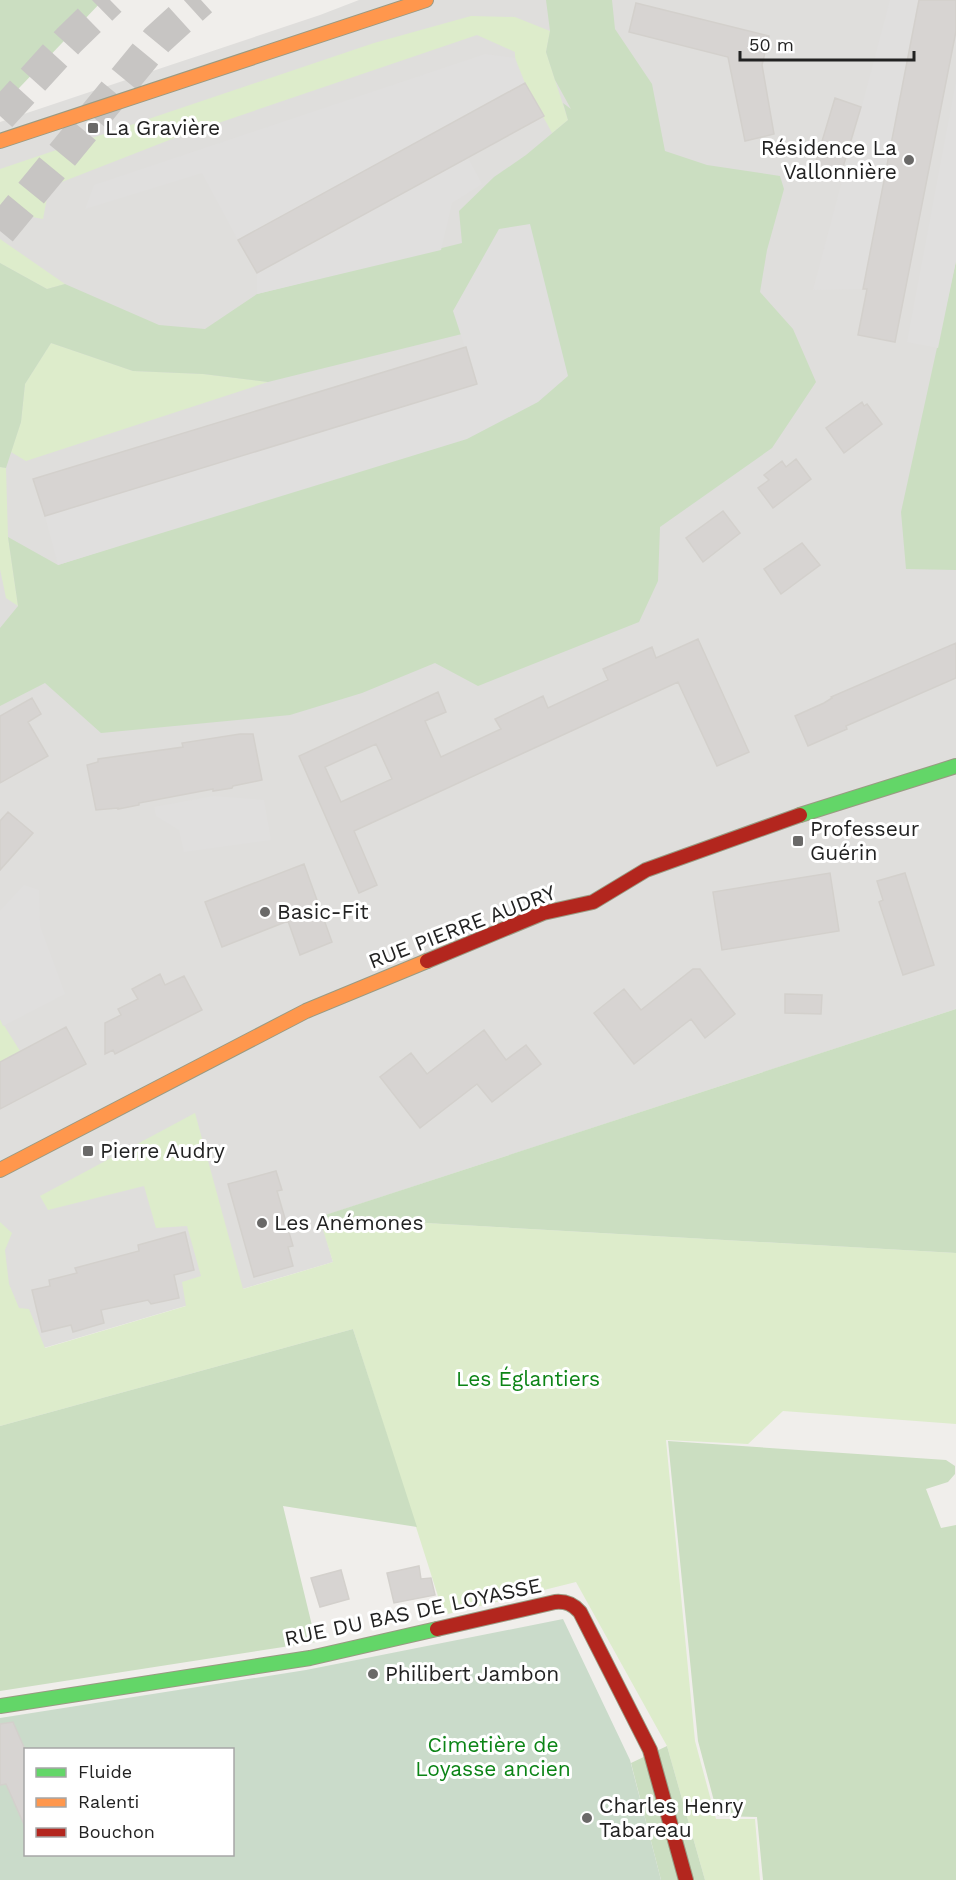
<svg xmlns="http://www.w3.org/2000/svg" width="956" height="1880" font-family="'Work Sans',sans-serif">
<rect width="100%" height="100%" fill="#f0eeeb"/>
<path fill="#dfdedc" d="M359 0H956V1009L320 1217 333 1262 0 1361V122L320 15Z"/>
<path fill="#ddeccb" d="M471 16 515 17 550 31 546 52 568 120 552 133C542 112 513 72 515 52L477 35 177 137 49 187 43 219 0 211V169L374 43Z
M0 239 65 284 47 289 0 263Z
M51 343 133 371 203 374 268 382 26 461 11 452 21 422 25 384Z
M0 467 6 468 8 537 18 606 6 598 0 569Z
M0 1019 20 1051 0 1062Z
M195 1113 243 1289 333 1262 319 1217 956 1253V1424L783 1411 748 1444 666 1440 695 1741 716 1819H755L760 1880H705L667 1746 576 1582 444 1615 353 1329 0 1426V1222L12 1233 5 1250 9 1284 19 1308 29 1309 45 1348 186 1306 182 1282 201 1276 187 1226 156 1228 144 1186 48 1210 40 1196Z"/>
<path fill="#cbdec1" d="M0 0H103L0 108Z
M546 0H612L615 29 652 84 665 151 707 165 780 176 784 189 767 250 760 292 793 329 816 382 772 448 660 527 658 581 639 622 478 686 435 663 362 693 290 715 101 733 45 683 0 706V628L18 606 8 537 58 565 487 428 462 334 268 382 203 374 133 371 51 343 25 384 21 422 6 468 0 467V263L47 289 65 284 159 325 205 329 257 294 462 243 459 211 494 177 526 155 568 120 563 103 571 109 555 80 546 52 550 31Z
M956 261V570L906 569 901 512Z
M956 1009V1253L319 1217Z
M353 1329 417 1527 283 1506 316 1642 0 1691V1426Z
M668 1441 946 1460 955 1466V1474L948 1482 926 1489 941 1528 956 1525V1880H763L757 1817 718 1816 698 1741Z
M667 1746 705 1880H661L631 1763Z"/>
<path fill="#cadbca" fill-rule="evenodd" d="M563 1619 630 1760 661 1880H0V1718L306 1670ZM26 1750H232V1854H26Z"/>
<path fill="#e0dfde" d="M890 0H918L863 289 813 290Z
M485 54 515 58 525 83 238 240 202 173 85 209 94 185Z
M956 81V261L938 348 907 342Z
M468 158 482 184 452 203 441 250 257 294V273Z
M530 224 568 376 538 402 467 439 58 565 45 516 477 384 453 311 499 229Z
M213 796 264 800 271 840 184 852 179 830 156 816 154 807Z
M24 885 39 890 40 926 65 994 3 1026 0 1019V911Z"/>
<path fill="#d7d4d2" stroke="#d3d0cc" stroke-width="1.5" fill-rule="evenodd" d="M919 0H956V31L895 342 858 335 867 289H863Z
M636 3 769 36 762 65 774 134 745 141 728 57 629 32Z
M525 83 544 116 257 273 238 240Z
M835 98 861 107 840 177 814 168Z
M466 347 477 384 45 516 33 479Z
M862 402 864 406 867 404 882 424 844 453 826 428Z
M796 459 811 479 773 508 758 488 769 480 764 475 782 461 786 467Z
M723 511 740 533 703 562 686 538Z
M802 543 820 565 781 594 764 569Z
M698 639 749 752 717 766 678 682 354 831 377 885 359 893 299 756 438 692 446 712 425 721 441 757 501 729 495 719 543 696 548 708 608 680 603 669 652 647 656 658ZM376 744 392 779 341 802 325 767Z
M956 643V678L846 726 847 729 808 746 795 716 824 703 832 698 831 697Z
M32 698 41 714 28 722 48 756 0 783V716Z
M240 734H253L262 780 233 786 232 788 213 791V789L139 803V805L118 809V808L96 810 87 765 98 762V759L183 747 182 743Z
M8 812 33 833 0 870V821Z
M304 864 332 942 300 955 288 921 222 947 205 902Z
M830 873 839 931 722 950 713 892Z
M905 873 934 965 903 975 879 902 883 900 877 881Z
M693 969H700L735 1014 705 1038 691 1019 634 1064 594 1013 624 989 641 1010Z
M160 974 165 985 184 976 202 1010 115 1054 113 1050 105 1054V1023L121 1015 118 1009 138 999 132 989Z
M785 994 822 995 821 1014 785 1013Z
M66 1027 86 1064 0 1109V1062Z
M484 1030 506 1060 526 1045 541 1064 492 1102 477 1084 420 1128 380 1077 411 1053 427 1074Z
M276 1171 282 1190 277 1191 293 1246 288 1247 293 1266 254 1277 228 1184Z
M185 1232 194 1270 174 1275 179 1298 151 1304 148 1300 101 1310 104 1323 73 1332 71 1325 42 1332 32 1290 50 1286 49 1280 77 1273 75 1268 139 1251 138 1245Z
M419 1566 421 1579 431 1578 435 1595 394 1603 387 1573Z
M341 1570 349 1599 320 1607 311 1578Z
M13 1722 26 1752V1829L6 1784 0 1785V1724Z"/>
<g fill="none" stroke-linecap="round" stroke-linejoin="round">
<path stroke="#c7c5c3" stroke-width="33" stroke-dasharray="33 16" stroke-linecap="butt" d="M0 116 69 40 110 0
M0 231 157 40 201 0"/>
<defs>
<path id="fast" d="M800 815 956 766
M0 1706 310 1658 437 1629"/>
<path id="slow" d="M0 141 426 0
M0 1170 306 1011 427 961"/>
<path id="jam" d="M427 961 543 913 593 902 646 870 800 815
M437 1629 555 1602C566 1601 573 1604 580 1612L650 1750 686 1880"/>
</defs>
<use href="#fast" stroke="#999a82" stroke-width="16"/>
<use href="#slow" stroke="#999a82" stroke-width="16"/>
<use href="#jam" stroke="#999a82" stroke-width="16"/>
<use href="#fast" stroke="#63d668" stroke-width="14"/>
<use href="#slow" stroke="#ff974d" stroke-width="14"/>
<use href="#jam" stroke="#b3261e" stroke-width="14"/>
</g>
<g fill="#6a6968" stroke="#fff" stroke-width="2">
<rect x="87" y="122" width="12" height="12" rx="3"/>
<circle cx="909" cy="160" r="6"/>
<rect x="792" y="835" width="12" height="12" rx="3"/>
<circle cx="265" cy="912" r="6"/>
<rect x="82" y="1145" width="12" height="12" rx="3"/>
<circle cx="262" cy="1223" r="6"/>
<circle cx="373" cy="1674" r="6"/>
<circle cx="587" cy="1818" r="6"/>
</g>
<g text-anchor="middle" stroke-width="6" stroke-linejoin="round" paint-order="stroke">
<g font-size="21" fill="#222" stroke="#fff" text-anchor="start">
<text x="105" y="135">La Gravière</text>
<text x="897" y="155" text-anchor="end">Résidence La<tspan x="897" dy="24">Vallonnière</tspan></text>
<text x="810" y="836">Professeur<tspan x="810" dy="24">Guérin</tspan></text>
<text x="277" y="919">Basic-Fit</text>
<text x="100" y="1158">Pierre Audry</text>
<text x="274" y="1230">Les Anémones</text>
<text x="385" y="1681">Philibert Jambon</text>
<text x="599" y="1813">Charles Henry<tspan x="599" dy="24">Tabareau</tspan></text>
</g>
<g font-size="21" fill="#222" stroke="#fff">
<text transform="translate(462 927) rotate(-21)" y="7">RUE PIERRE AUDRY</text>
<text transform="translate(413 1612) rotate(-12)" y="7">RUE DU BAS DE LOYASSE</text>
</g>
<g font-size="21" fill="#0c8416" stroke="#fff">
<text x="528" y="1386">Les Églantiers</text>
<text x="493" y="1752">Cimetière de<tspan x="493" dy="24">Loyasse ancien</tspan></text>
</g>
</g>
<rect x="24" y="1748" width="210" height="108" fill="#ffffff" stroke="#a7a7a7" stroke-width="1.5"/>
<rect x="36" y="1768" width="30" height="9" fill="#63d668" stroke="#a7a7a7" stroke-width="1.5"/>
<text x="78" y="1778" font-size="18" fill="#222222">Fluide</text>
<rect x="36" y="1798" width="30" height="9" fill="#ff974d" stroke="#a7a7a7" stroke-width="1.5"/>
<text x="78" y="1808" font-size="18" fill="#222222">Ralenti</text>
<rect x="36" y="1828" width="30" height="9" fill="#b3261e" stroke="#a7a7a7" stroke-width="1.5"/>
<text x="78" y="1838" font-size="18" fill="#222222">Bouchon</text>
<path d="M740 51v9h174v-9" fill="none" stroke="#222222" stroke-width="3"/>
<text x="749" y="51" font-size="18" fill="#222222" stroke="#ffffff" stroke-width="4.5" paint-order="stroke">50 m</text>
</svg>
